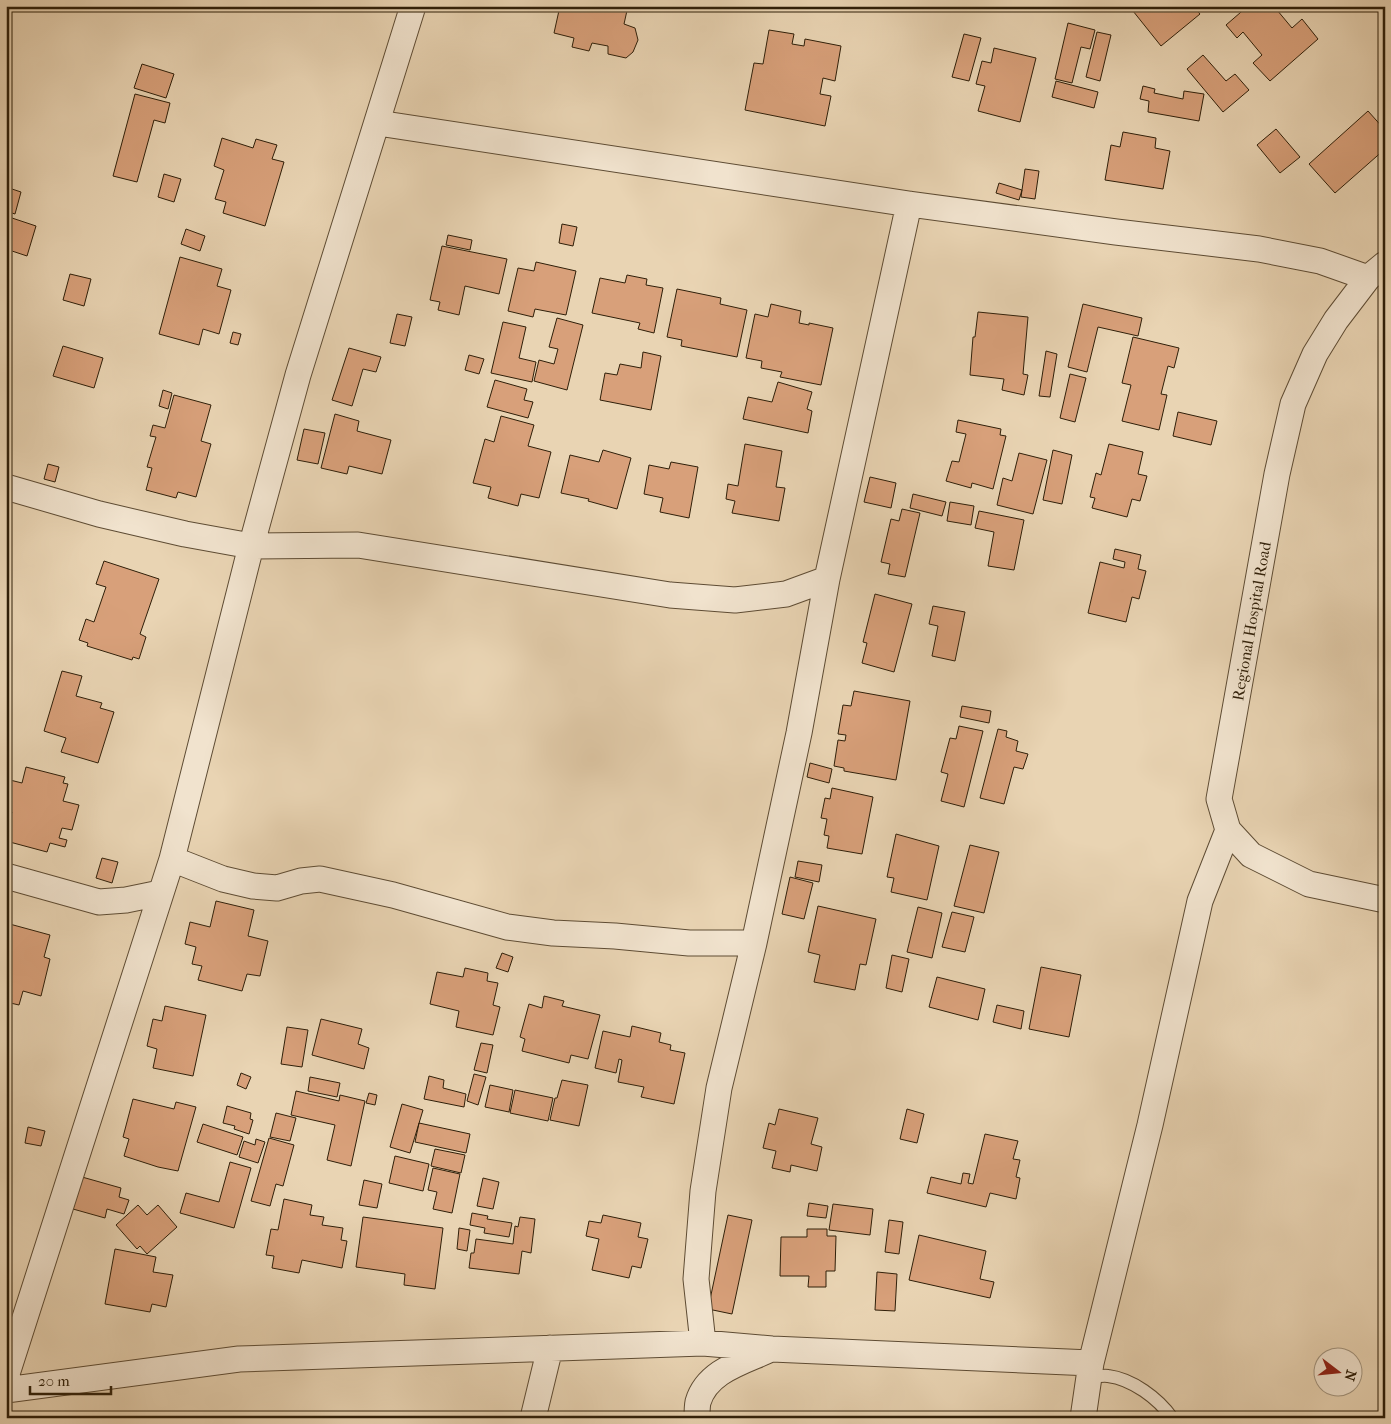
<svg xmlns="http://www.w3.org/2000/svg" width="1391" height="1424" font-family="'IM FELL French Canon',serif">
<rect width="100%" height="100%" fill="#e9d4b3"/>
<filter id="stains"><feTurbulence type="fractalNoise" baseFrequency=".004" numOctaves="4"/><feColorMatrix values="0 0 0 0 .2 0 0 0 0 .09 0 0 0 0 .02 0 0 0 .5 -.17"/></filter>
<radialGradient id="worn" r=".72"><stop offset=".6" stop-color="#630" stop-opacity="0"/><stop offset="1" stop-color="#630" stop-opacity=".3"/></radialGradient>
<path fill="#d8a07a" stroke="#2f1f09" d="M560 6H628L624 24 635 28 638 40 633 52 626 58 608 54V46L592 43 589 51 572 47 574 38 554 33Z
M1129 6H1167L1171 12 1178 6H1193L1200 14 1161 46Z
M1248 6H1282L1277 10 1292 28 1302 19 1318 39 1270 81 1253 63 1262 55 1243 32 1237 38 1226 25Z
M1068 23 1095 30 1090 49 1081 47 1072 83 1055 79Z
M769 30 794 34 792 44 804 46 805 39 841 46 835 81 823 78 820 94 831 96 825 126 745 110 754 63 763 64Z
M1097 32 1111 35 1100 81 1086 77Z
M964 34 981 38 969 81 952 77Z
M994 48 1036 58 1020 122 978 111 985 86 976 84 982 61 991 63Z
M1203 55 1226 81 1235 74 1249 90 1223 112 1187 69Z
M142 64 174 74 166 98 134 88Z
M1056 81 1098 92 1094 108 1052 97Z
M1143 86 1155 89 1154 93 1183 99 1184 91 1204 94 1199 121 1148 112 1149 101 1140 99Z
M135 94 170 103 165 123 154 120 137 182 113 176Z
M1368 111 1385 130V149L1335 193 1309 164Z
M1276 129 1300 157 1280 173 1257 145Z
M1123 132 1156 138 1155 148 1170 151 1163 189 1105 180 1111 145 1120 147Z
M222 138 253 148 256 139 277 145 272 159 284 162 265 226 223 213 226 202 215 199 224 170 214 166Z
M1025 169 1039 171 1035 199 1021 197Z
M164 174 181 179 174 202 158 197Z
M999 183 1022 190 1019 200 996 193Z
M6 187 21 192 15 214 6 211Z
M6 216 36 226 27 256 6 249Z
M562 224 577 227 573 246 559 243Z
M186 229 205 236 200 251 181 244Z
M448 235 472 240 470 250 446 245Z
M442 246 507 259 499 294 465 286 459 315 438 310 440 302 430 300Z
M180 257 222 269 217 286 231 290 219 334 203 329 199 345 159 334Z
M536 262 576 271 566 315 535 309 533 317 508 311 518 268 534 271Z
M70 274 91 279 84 306 63 300Z
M627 275 647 279 646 285 663 288 654 333 638 329 640 323 592 313 600 278 625 283Z
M677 289 721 298 720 304 747 310 737 357 681 346 682 340 667 337Z
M771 304 801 311 799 323 809 325V323L833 328 821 385 780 377 782 372 761 368 762 361 746 358 755 314 768 317Z
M1083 304 1142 318 1138 336 1098 327 1087 372 1068 367Z
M978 312 1028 317 1023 374 1028 375 1024 395 1002 390 1004 379 970 375 973 337H975Z
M397 314 412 317 405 346 390 343Z
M557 318 583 325 567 390 534 381 539 360 554 364 558 349 549 347Z
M503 322 526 327 519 358 536 362 532 382 491 373Z
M233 332 241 334 238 345 230 343Z
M1133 337 1179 348 1174 368 1168 366 1161 394 1167 395 1159 430 1122 421 1131 385 1122 383Z
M63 346 103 358 94 388 53 376Z
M349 348 381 357 376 372 363 369 352 406 332 400Z
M1046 351 1057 354 1050 397 1039 396Z
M643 352 661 356 651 410 600 400 605 373 617 375 620 364 641 368Z
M469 355 484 359 479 374 465 370Z
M1070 374 1086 378 1075 422 1060 418Z
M495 380 527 389 524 400 533 402 528 418 487 407Z
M778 382 812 392 807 409 812 411 808 433 743 419 748 397 772 402Z
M163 390 172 393 168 409 159 406Z
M174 395 211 405 201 441 211 444 196 497 178 492 176 498 146 490 152 468 147 467 156 437 150 436 153 425 165 428Z
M1178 412 1217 421 1211 445 1173 436Z
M335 414 359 421 357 431 391 440 382 474 349 466 347 474 321 468Z
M501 416 534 425 528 446 551 452 539 498 521 494 518 506 488 498 491 487 473 483 485 439 494 442Z
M958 420 1001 429 1000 435 1006 436 993 489 972 483 971 488 946 481 952 461 959 462 966 434 956 432Z
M304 429 325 433 318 464 297 460Z
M745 444 782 451 776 487 785 488 779 521 732 513 735 501 726 499 728 484 738 486Z
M1109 444 1143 452 1138 474 1147 476 1140 501 1132 499 1127 517 1092 508 1095 498 1090 497 1096 473 1101 475Z
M603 450 631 458 617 509 588 501 589 499 561 493 570 455 599 462Z
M1053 450 1072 455 1062 504 1043 500Z
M1019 453 1047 460 1033 514 997 505 1003 478 1012 481Z
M671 462 698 467 689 518 660 512 663 498 644 494 649 465 669 469Z
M48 464 59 467 55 482 44 479Z
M870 477 896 483 891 508 864 502Z
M913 494 946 502 942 516 910 508Z
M950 502 974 506 971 525 947 521Z
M902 509 920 513 905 577 888 574 890 564 881 562 891 519 899 521Z
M979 511 1024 520 1014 570 988 566 994 532 975 528Z
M1115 549 1141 555 1138 569 1146 571 1139 599 1132 597 1126 622 1088 613 1100 562 1124 568 1125 562 1113 559Z
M104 561 159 579 140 634 146 637 139 659 133 657 132 660 87 646 88 643 79 640 86 619 94 622 106 587 96 584Z
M875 594 912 604 894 672 862 663 867 643 863 642Z
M933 606 965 612 955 661 932 656 938 626 929 624Z
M62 671 82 676 76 696 102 703 100 708 114 712 98 763 61 752 66 738 44 731Z
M854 691 910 701 896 780 844 771V768L834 766 838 740 845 741 846 735 838 734 843 705 851 706Z
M962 706 991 711 989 723 960 717Z
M959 726 983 731 964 807 941 801 948 774 941 772 950 738 956 739Z
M998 729 1007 731 1006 737 1018 741 1016 751 1028 754 1023 769 1014 767 1004 804 980 798Z
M810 763 832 769 829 783 807 777Z
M26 767 65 777 63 783 68 784 63 801 79 805 72 830 62 828 59 838 67 840 65 847 50 843 47 852 6 841V832L12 812 6 810V797L10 780 22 783Z
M832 788 873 797 862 854 827 848 829 836 824 835 827 819 821 818 825 798 830 799Z
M896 834 939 846 927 900 891 892 894 878 887 877Z
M970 845 999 852 984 913 954 906Z
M102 858 118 862 112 883 96 878Z
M798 861 822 865 819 882 795 877Z
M790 877 813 883 804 919 782 914Z
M216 901 254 910 248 936 268 941 260 976 247 974 242 991 198 980 202 966 192 964 196 947 185 944 190 922 210 927Z
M818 906 876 919 866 965 860 964 855 990 814 982 820 955 808 952Z
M918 907 942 913 932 958 907 952Z
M952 912 974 917 965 952 942 947Z
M6 923 50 935 44 957 50 959 41 996 23 991 19 1005 6 1002Z
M502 953 513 957 508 972 496 968Z
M892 955 909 959 902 992 886 988Z
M1041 967 1081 975 1069 1037 1029 1029Z
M465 968 488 973 487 981 498 983 493 1005 500 1007 493 1035 456 1027 459 1011 430 1004 437 972 463 977Z
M937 977 985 989 978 1020 929 1007Z
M544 996 564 1001 562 1006 600 1015 588 1059 571 1055 569 1063 522 1051 525 1039 520 1037 529 1004 542 1008Z
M997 1005 1024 1011 1021 1029 993 1022Z
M165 1006 206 1015 193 1076 153 1068 157 1049 147 1046 153 1019 162 1021Z
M321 1019 362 1029 358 1044 369 1048 364 1069 312 1055Z
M632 1026 661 1033 659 1042 671 1045 670 1050 685 1053 674 1104 641 1097 644 1087 618 1082 622 1060 619 1059 616 1073 595 1068 603 1031 630 1037Z
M287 1027 308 1030 302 1067 281 1064Z
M481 1043 493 1045 487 1073 474 1070Z
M241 1073 251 1077 246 1089 237 1085Z
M474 1074 486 1077 478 1105 467 1101Z
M429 1076 444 1080 443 1088 466 1094 464 1107 424 1099Z
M310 1077 340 1083 337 1097 308 1091Z
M562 1080 588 1085 579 1126 550 1120 555 1098H557Z
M490 1085 513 1090 509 1112 485 1107Z
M515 1090 553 1098 548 1121 510 1113Z
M296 1091 339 1101 340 1095 365 1101 351 1166 327 1160 335 1125 291 1115Z
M369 1093 377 1095 375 1105 366 1103Z
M133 1099 174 1109 176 1102 196 1107 178 1171 158 1167 124 1156 129 1139 123 1137Z
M402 1104 423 1110 410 1153 390 1147Z
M227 1106 251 1113 250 1119 253 1120 249 1134 234 1129 235 1126 223 1123Z
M779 1109 818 1118 811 1144 822 1147 817 1171 791 1165 790 1172 772 1168 776 1151 763 1148 769 1123 775 1125Z
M907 1109 924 1114 917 1143 900 1139Z
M276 1113 296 1118 290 1141 270 1137Z
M419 1123 470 1134 466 1153 415 1142Z
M203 1124 243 1137 237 1155 197 1142Z
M28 1127 45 1131 41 1146 25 1143Z
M985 1134 1018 1141 1013 1159 1020 1160 1016 1177 1020 1178 1016 1199 990 1193 986 1207 927 1193 931 1177 961 1184 963 1173 970 1174 968 1183 973 1184Z
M269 1138 294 1145 283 1186 276 1184 270 1206 251 1201Z
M256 1139 265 1142 258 1163 239 1157 244 1141 255 1145Z
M435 1149 465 1155 461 1173 431 1166Z
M395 1156 429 1164 423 1191 389 1183Z
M230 1162 251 1168 234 1228 180 1213 186 1193 219 1202Z
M433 1168 460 1174 452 1213 433 1209 437 1192 428 1190Z
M82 1177 121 1188 119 1197 129 1200 124 1214 107 1209 105 1218 73 1209 77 1195 74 1194Z
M483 1178 499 1182 493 1209 477 1206Z
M364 1180 382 1184 377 1208 359 1205Z
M284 1199 312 1205 310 1215 324 1217 322 1225 343 1228 341 1240 347 1241 342 1268 302 1260 299 1273 272 1268 274 1256 266 1255 271 1229 278 1230Z
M809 1203 828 1206 826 1218 807 1216Z
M833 1204 873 1209 870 1235 829 1230Z
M138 1205 147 1215 158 1205 177 1227 147 1254 140 1246 137 1249 116 1225Z
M472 1213 488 1216 487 1219 512 1223 509 1237 484 1233 485 1228 470 1225Z
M603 1215 641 1223 638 1237 648 1239 641 1268 632 1266 629 1278 592 1270 599 1239 586 1236 589 1221 601 1223Z
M728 1215 752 1220 732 1314 708 1309Z
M363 1217 443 1228 435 1289 404 1285 405 1274 356 1267Z
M520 1217 535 1219 531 1253 522 1251 519 1274 469 1268 471 1253H474L476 1239 513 1244 515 1226 518 1227Z
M889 1220 903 1222 899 1254 885 1252Z
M459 1228 470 1230 467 1251 457 1249Z
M807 1229H827V1236H836L835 1271H826V1287H808L809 1276H780L781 1237H807Z
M919 1235 986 1251 980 1279 994 1282 990 1298 909 1280Z
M115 1249 156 1257 153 1272 173 1275 166 1307 152 1304 150 1312 105 1304Z
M877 1272 897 1274 895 1311 875 1310Z"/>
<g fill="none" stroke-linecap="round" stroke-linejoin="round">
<defs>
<path id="lane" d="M1089 1378C1095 1377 1102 1375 1108 1376 1132 1379 1158 1398 1172 1418"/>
<path id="street" d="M378 123 909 204 1116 232 1259 249 1320 261 1368 278
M1385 264 1368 278 1336 320 1315 354 1293 404 1277 474 1219 799 1228 830 1251 855 1309 884 1385 900
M6 487 99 514 185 534 251 546 358 545 670 595 735 600 786 594 827 579
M172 859 223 879 253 886 277 888 301 881 320 879 393 895 507 927 553 933 615 936 689 943H754
M6 876 99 902 126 900 160 893
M703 1343 696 1279 703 1191 719 1088 754 943 799 733 827 579 909 204
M6 1377 172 859 248 558 298 375 413 6
M6 1390 239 1359 703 1343 772 1349 1091 1363
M533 1418 550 1348
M697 1418C697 1413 697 1407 698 1402 707 1371 743 1362 769 1350
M1083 1418 1091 1363 1150 1125 1200 901 1228 830"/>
</defs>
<use href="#lane" stroke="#5e4c34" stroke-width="14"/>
<use href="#street" stroke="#5e4c34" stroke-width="27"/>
<use href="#lane" stroke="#f1e3ce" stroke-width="12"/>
<use href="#street" stroke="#f1e3ce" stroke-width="25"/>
</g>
<g text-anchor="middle" stroke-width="4" stroke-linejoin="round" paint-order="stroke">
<g font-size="16" fill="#2f1f09" stroke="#f1e3ce">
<text transform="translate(1251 621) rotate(-80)" y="6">Regional Hospital Road</text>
</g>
</g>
<rect width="1391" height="1424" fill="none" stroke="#e9d4b3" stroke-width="25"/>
<rect x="8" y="8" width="1376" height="1409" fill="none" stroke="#2f1f09" stroke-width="2.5"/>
<rect x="12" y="12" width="1366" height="1399" fill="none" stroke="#2f1f09"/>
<g transform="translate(1338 1372) rotate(106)"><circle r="24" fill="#f1e3ce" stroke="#a3957f"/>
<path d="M0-4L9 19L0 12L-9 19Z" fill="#8f2418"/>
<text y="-8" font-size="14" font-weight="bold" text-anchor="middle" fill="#2f1f09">N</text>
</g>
<path d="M30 1386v8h81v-8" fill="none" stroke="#2f1f09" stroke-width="2.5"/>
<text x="38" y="1386" font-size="15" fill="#2f1f09" stroke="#f1e3ce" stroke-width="4" paint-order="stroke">20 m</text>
<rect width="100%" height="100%" filter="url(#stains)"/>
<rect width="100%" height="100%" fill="url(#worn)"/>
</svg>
